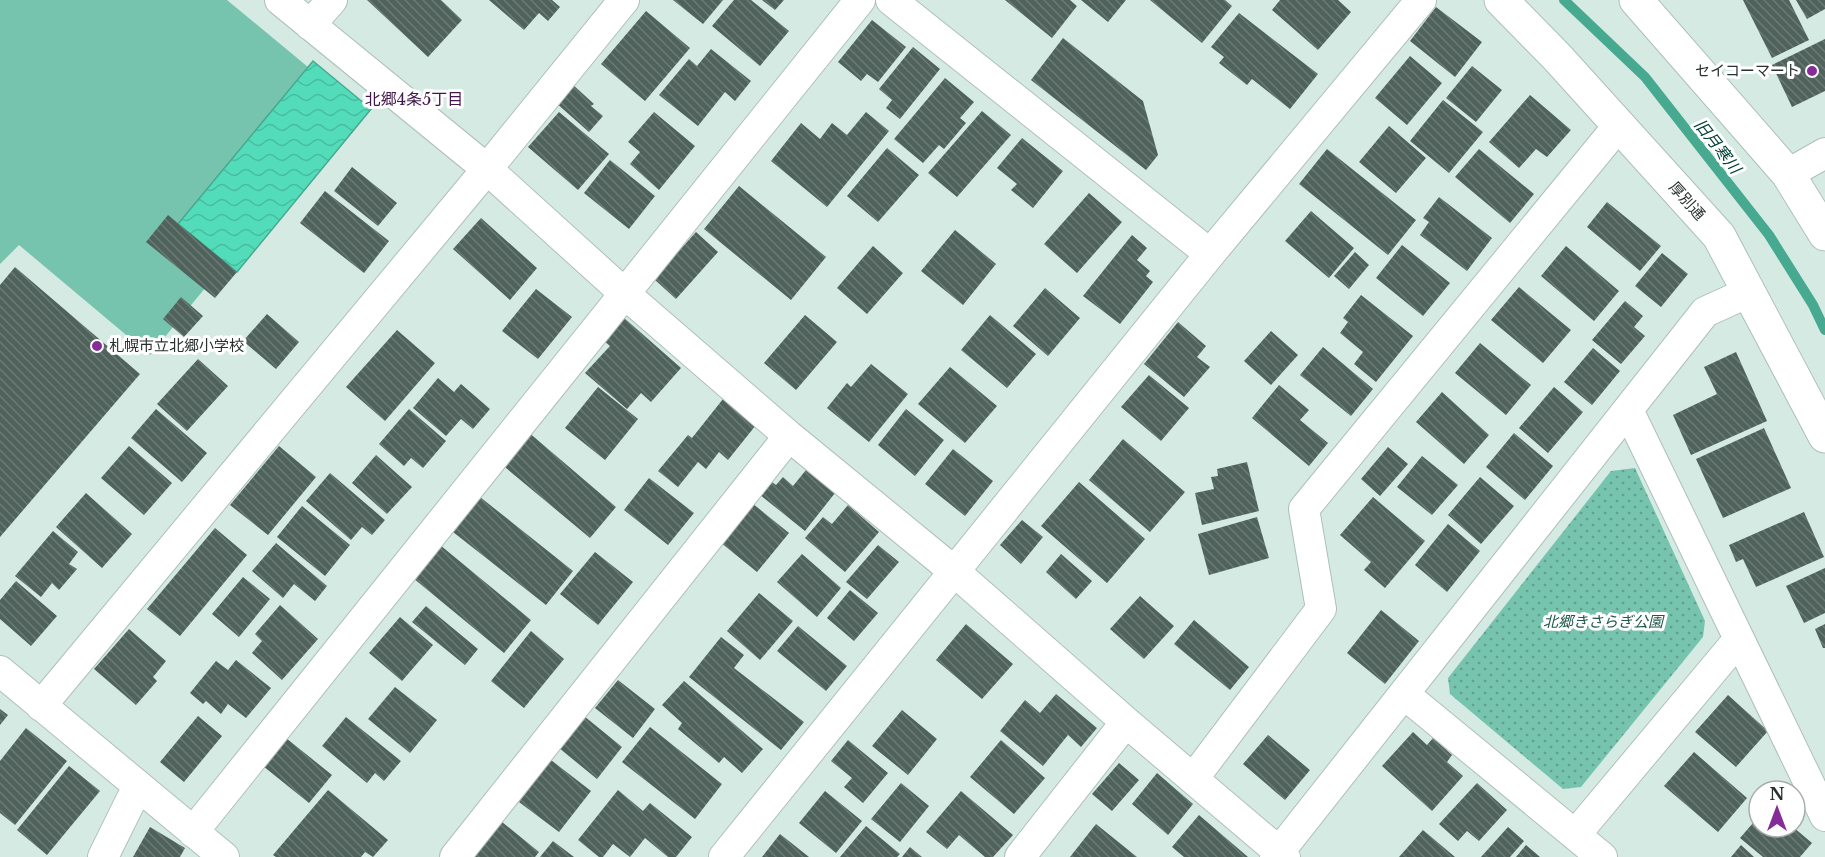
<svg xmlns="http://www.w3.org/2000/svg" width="1825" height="857" font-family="'Libre Baskerville','Noto Sans JP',serif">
<defs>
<pattern id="green-dots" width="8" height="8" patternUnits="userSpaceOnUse" patternTransform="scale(1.5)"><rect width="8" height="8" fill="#77c4ae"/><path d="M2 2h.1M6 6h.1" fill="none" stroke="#62a08e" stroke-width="1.8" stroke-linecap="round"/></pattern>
<pattern id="water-waves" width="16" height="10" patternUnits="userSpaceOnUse" patternTransform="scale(1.5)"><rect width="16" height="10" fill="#53dcba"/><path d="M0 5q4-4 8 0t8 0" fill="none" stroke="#48bda0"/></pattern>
<pattern id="building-back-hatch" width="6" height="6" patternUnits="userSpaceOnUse" patternTransform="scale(1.5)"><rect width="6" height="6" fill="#4f625c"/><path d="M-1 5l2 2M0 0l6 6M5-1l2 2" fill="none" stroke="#6b7a75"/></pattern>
</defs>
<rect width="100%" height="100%" fill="#d5eae3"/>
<path fill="url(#green-dots)" d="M1635 468 1705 621 1703 637 1581 787 1563 789 1450 694 1448 678 1611 471Z"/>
<path fill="#77c4ae" d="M0 0H227L355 106 150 355 19 245 0 264Z"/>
<path fill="url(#water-waves)" stroke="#46a990" stroke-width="1.5" d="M313 61 371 109 237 272 178 224Z"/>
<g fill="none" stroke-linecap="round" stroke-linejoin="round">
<path stroke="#46a990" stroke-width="10" d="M1564 0 1645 77 1769 235 1813 305 1825 330"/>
</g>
<path fill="url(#building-back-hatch)" d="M367 0H441L462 20 428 57Z
M489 0H552L560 7 548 21 539 13 524 30Z
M673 0H723L703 24Z
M734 0H751L789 31 760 66 712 26Z
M762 0H784L775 10Z
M1005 0H1070L1077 6 1052 38Z
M1081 0H1126L1108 22Z
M1150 0H1225L1232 6 1202 43Z
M1280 0H1338L1351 12 1318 50 1272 10Z
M1743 0H1789L1809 40 1772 58Z
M1796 0H1825V9L1807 19Z
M1436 7 1482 42 1455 77 1410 41Z
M646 11 690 48 645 101 601 64Z
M1239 13 1318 74 1290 109 1252 79 1247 85 1219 63 1224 57 1211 47Z
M872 20 906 47 878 82 867 74 861 81 838 62Z
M1063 38 1143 101 1158 155 1146 170 1031 80Z
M1825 39V91L1792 107 1772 65Z
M913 47 940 69 900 119 886 108 892 100 879 89Z
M711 49 751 81 735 101 725 92 698 126 659 95 689 59 697 66Z
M1410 56 1442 83 1407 125 1375 98Z
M1472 66 1502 90 1476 122 1446 98Z
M945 78 974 102 960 118 966 123 944 149 939 145 923 163 894 139Z
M572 84 594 104 591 106 603 116 589 132 555 102Z
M1530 95 1571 130 1547 157 1536 149 1519 168 1489 142Z
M1443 100 1483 132 1449 173 1410 141Z
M982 111 1011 135 957 197 928 173Z
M559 112 609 154 578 190 528 147Z
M654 112 695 146 659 190 630 164 640 152 628 142Z
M866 112 889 131 827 207 771 161 801 123 820 139 832 123 847 135Z
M1389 126 1426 158 1396 193 1359 162Z
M1022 138 1063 171 1033 208 1011 190 1017 184 997 168Z
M887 148 919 175 878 222 847 196Z
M1327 149 1416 220 1388 255 1299 184Z
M1479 149 1534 194 1510 223 1455 177Z
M610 160 655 196 629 229 584 193Z
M352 167 397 203 378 226 334 191Z
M739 186 826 257 791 300 704 229Z
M325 191 389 241 364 273 300 223Z
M1089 193 1122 222 1077 273 1044 244Z
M1439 197 1492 238 1467 271 1420 235 1429 222 1423 218Z
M1607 202 1661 246 1640 271 1587 227Z
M1311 211 1354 248 1329 278 1285 241Z
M168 215 237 272 215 298 146 242Z
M481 218 537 268 510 300 453 249Z
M955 230 996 264 963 305 921 271Z
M696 232 718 252 676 299 654 279Z
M1132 235 1147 248 1137 260 1150 271 1146 276 1153 282 1120 324 1083 296Z
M1402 245 1450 283 1423 316 1376 278Z
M873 246 903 273 867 314 837 288Z
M1566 246 1619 291 1594 321 1541 276Z
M1355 252 1369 265 1349 289 1334 276Z
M1662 253 1688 274 1661 307 1635 286Z
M15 267 140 374 0 537V285Z
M1519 287 1571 330 1543 363 1491 320Z
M1045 288 1080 318 1048 356 1013 326Z
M536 289 572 317 538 359 502 331Z
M1361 295 1413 336 1376 382 1354 364 1363 352 1340 333 1348 322 1343 318Z
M181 297 203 316 184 337 163 319Z
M1625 301 1643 316 1634 327 1645 336 1621 364 1592 340Z
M267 314 299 342 276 369 243 341Z
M805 315 837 342 796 390 764 363Z
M990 315 1036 354 1007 388 961 350Z
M623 317 681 368 651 402 641 393 627 409 585 373 610 346 603 340Z
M1178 322 1206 346 1197 357 1210 367 1184 397 1144 364Z
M397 330 435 363 385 421 346 387Z
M1271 331 1298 355 1271 385 1244 361Z
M1480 343 1531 385 1506 415 1455 373Z
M1323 347 1373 389 1351 416 1300 375Z
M1593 348 1620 371 1592 405 1564 382Z
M1736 352 1767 421 1691 455 1673 415 1717 394 1704 367Z
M198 359 228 386 187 431 157 404Z
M871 364 908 394 869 442 827 408 847 383 851 387Z
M950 367 997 406 965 443 918 404Z
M1149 375 1189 408 1161 441 1121 407Z
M438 378 454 392 461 384 490 409 473 429 461 419 446 436 413 408Z
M1279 385 1309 410 1300 420 1328 443 1309 466 1252 418Z
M598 387 638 419 605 460 565 428Z
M1554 387 1583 412 1548 453 1519 428Z
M1442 392 1489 435 1464 464 1416 422Z
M723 399 756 425 728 460 719 452 706 469 698 462 678 487 658 471 688 435 692 438Z
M156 409 207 453 182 482 131 438Z
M409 409 446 441 423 468 411 458 404 466 379 444Z
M906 409 944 440 915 476 878 445Z
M1764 428 1791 488 1723 518 1696 459Z
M527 431 616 507 590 538 500 463Z
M1514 433 1553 466 1525 500 1486 467Z
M1123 439 1185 492 1150 532 1089 480Z
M129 446 172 483 144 515 101 478Z
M279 446 316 477 268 535 230 505Z
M1388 447 1408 464 1380 496 1361 479Z
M953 449 993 481 965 516 925 484Z
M376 455 412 487 387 514 352 483Z
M1422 456 1458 485 1432 515 1397 487Z
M1247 462 1259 511 1202 525 1195 493 1214 489 1211 477 1218 476 1217 469Z
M806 470 835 493 805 531 754 490 765 477 776 485 783 477 793 486Z
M330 473 385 520 372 535 362 527 351 540 306 501Z
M1480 477 1514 506 1481 544 1448 515Z
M649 478 694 513 668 545 624 510Z
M1079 482 1145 539 1107 583 1041 526Z
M86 493 132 534 102 568 56 527Z
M480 497 573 571 546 605 453 532Z
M1373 497 1425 541 1385 588 1364 570 1371 562 1340 535Z
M747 499 789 533 757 572 715 538Z
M848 505 879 532 845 572 805 538 823 517 832 524Z
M302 506 350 545 325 576 277 537Z
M1804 512 1824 557 1756 587 1743 559 1736 562 1729 545Z
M1257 517 1269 558 1209 575 1198 534Z
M1022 520 1043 537 1021 564 1000 545Z
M1448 524 1480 551 1447 592 1415 565Z
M215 528 247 555 180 636 147 609Z
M53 531 78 552 69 564 77 569 59 590 52 583 41 597 15 576Z
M276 543 327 586 315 601 294 584 283 598 252 571Z
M440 545 531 620 504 653 413 578Z
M878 545 899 562 867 599 846 582Z
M595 552 633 582 598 625 560 594Z
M802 554 841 588 817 617 777 582Z
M1061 554 1092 581 1076 599 1046 572Z
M1825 568V613L1804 623 1786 586Z
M243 577 270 599 239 637 212 614Z
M16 581 57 616 31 646 0 619V600Z
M850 590 878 613 854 641 827 618Z
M759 593 793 621 760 660 727 631Z
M1140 596 1174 626 1144 659 1110 629Z
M280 605 318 639 282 680 252 653 262 641 255 634Z
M426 606 478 649 465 665 412 622Z
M1381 610 1419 641 1385 684 1347 653Z
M400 617 433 645 402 681 369 653Z
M1194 620 1249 667 1230 690 1174 644Z
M966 624 1013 664 982 699 936 660Z
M1825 624V648H1823L1815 629Z
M798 626 847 666 826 691 777 651Z
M129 629 166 661 153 677 157 681 136 705 94 669Z
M531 631 564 659 524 708 491 681Z
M721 637 744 655 734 668 804 722 781 750 689 677Z
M236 660 271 688 246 718 228 704 221 714 206 701 203 704 190 693 216 661 228 670Z
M618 680 655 709 633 738 595 708Z
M684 681 763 749 742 773 724 757 719 763 678 729 682 723 662 705Z
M395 687 437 720 410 753 368 719Z
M1056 694 1097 728 1081 747 1068 735 1043 766 1000 731 1025 700 1040 713Z
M1728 695 1768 731 1736 767 1695 732Z
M0 709 8 715 0 725Z
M902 710 937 739 908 775 872 746Z
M198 716 222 736 184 782 160 762Z
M584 716 622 747 597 779 559 748Z
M346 717 401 761 384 781 375 773 367 783 322 746Z
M650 727 722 784 695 819 622 762Z
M26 728 67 761 15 825 0 813V761Z
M1413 732 1427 745 1433 738 1452 755 1447 762 1463 776 1432 811 1382 766Z
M1268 735 1310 770 1285 800 1243 764Z
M286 738 332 775 309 803 263 766Z
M848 740 888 773 863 803 844 787 852 778 831 761Z
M1001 740 1045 778 1014 814 970 777Z
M1694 752 1747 798 1718 832 1664 786Z
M551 760 591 791 559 832 519 802Z
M1119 763 1139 780 1112 811 1092 794Z
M69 766 100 791 47 855 17 830Z
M1157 773 1193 804 1168 835 1132 804Z
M901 783 929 806 900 842 871 819Z
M1477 783 1507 810 1479 841 1467 831 1458 841 1439 824Z
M328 790 388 840 373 857 365 852 361 857H276L273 855Z
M618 790 643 811 650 803 692 837 676 857H668L645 838 630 857 613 844 603 857H599L578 840Z
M825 791 862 821 836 853 799 823Z
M961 791 1013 835 993 857H985L959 835 947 849 926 832Z
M1199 815 1248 857H1184L1172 847Z
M1759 816V827H1793L1812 843 1800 857H1763L1740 838Z
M496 817 539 852 535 857H463Z
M1096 824 1137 857H1070Z
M866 826 900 854 897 857H840Z
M150 827 185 848 180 857H133Z
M1508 827 1524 841 1510 857H1481Z
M1423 830 1455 857H1399Z
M780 834 809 857H762Z
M553 841 574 857H540Z
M1526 845 1540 857H1516Z
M1741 845 1754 857H1731Z
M910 847 922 857H902Z"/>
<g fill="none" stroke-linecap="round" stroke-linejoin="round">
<defs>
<path id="street" d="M280 0 487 169 624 293 789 436 955 572 1126 722 1285 857
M891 0 1210 254
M310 25 332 0
M1788 174 1825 153
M1628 410 1825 816
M0 671 224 857
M1404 694 1602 857
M41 706 487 169 624 0
M1193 779 1321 609 1304 509 1619 125
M193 832 860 0
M1575 835 1739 639
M103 857 138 786
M455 857 789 436
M724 857 1210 254 1421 0
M1020 857 1126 722
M1275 857 1705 312 1749 292"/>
<path id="secondary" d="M1501 0 1557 57 1719 236 1825 436
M1636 0 1788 174 1825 234"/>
</defs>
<use href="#street" stroke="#acc0b9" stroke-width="32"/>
<use href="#secondary" stroke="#acc0b9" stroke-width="35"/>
<use href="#street" stroke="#fff" stroke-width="30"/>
<use href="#secondary" stroke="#fff" stroke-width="33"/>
</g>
<g fill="#852c99" stroke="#fff" stroke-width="2">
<circle cx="1812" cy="71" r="6"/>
<circle cx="97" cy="346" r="6"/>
</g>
<g text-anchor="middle" stroke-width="6" stroke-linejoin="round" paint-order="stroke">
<g font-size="15" fill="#29312e" stroke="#fff" text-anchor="end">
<text x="1800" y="76">セイコーマート</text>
<text x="109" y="351" text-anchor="start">札幌市立北郷小学校</text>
</g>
<g font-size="15" fill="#29312e" stroke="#fff">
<text transform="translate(1687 201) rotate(48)" y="5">厚別通</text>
</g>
<g font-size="15" font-style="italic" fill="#20584a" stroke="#fff">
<text x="1603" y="627">北郷きさらぎ公園</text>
</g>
<g font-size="16" fill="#41174b" stroke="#fff">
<text x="414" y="105">北郷4条5丁目</text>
</g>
<g font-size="16" font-style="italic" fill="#004033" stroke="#fff">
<text transform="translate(1718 146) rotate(52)" y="6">旧月寒川</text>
</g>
</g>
<g transform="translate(1777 809)"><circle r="28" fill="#ffffff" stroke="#a9adab" stroke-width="1.5"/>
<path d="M0-4.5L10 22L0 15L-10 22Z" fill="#852c99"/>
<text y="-9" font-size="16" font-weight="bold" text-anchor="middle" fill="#29312e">N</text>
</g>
</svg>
